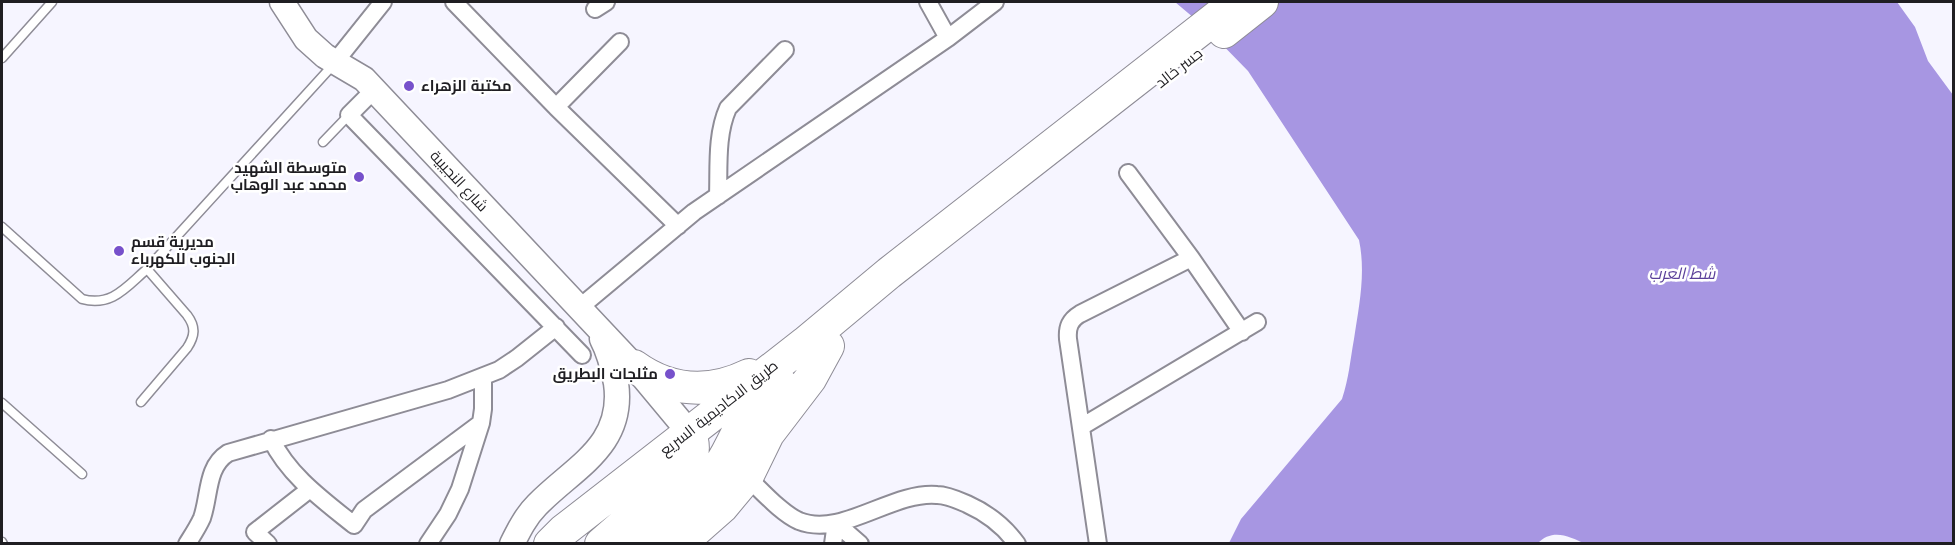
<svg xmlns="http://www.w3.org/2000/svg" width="1955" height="545" font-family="'Libre Baskerville',Cairo,serif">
<rect width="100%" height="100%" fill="#f6f5ff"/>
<path fill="#a796e2" d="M1175 2H1897L1915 27 1928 61 1953 95V543L1585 544C1569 536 1552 528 1537 544L1229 543 1241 519 1342 399C1349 378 1350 361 1354 339 1359 306 1366 273 1359 240L1248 71 1207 29Z"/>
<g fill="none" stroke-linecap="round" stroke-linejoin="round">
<defs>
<path id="lane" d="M2 58 52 2
M323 142 349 115
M2 227 82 299C112 307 126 287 147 269L333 65
M141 402 187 348C195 336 196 327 187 315L147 269
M2 403 82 474
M2 542 3 544"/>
<path id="street" d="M454 2 556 107 678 226
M928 2 948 38
M595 9 606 2
M335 62 383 2
M374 90 349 115 582 355
M556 107 620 42
M1128 173 1191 258 1242 332
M718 196C719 167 716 135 728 108L785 50
M579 308 694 212 948 38 995 2
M1081 427 1257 322
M271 439C289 476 323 500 354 525L364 510 481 423
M747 477C761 490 781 513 799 521 842 538 892 491 937 495 947 495 958 500 967 504 987 513 1004 526 1017 544
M836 523 860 544
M187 544C192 536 198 527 202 518 210 495 206 467 228 453L448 390 499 370 517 358 556 327
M268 544 255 532 310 489
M428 544 448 514 460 489 481 423 483 409V377
M833 544 836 523
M1098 544 1068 339C1067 327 1070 320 1080 314L1191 258"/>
<path id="secondary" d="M282 2 306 39 325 56 364 79 634 366 689 432
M512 544C519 530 526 516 537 505 574 467 625 446 616 383 613 368 609 352 602 339"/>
<path id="highway" d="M1224 32 1262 2
M634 366C670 392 710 394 749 375
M550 544 563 531 805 343 889 273 1236 2
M601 544 680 475C692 461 697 449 689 432
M636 544C662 522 691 501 712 476 727 459 733 438 745 420 754 405 767 395 781 384
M680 544 722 507 747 477 768 434 810 379 828 346"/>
</defs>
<use href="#lane" stroke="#8e8c96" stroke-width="11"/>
<use href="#street" stroke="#8e8c96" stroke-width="20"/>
<use href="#secondary" stroke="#8e8c96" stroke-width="27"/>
<use href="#highway" stroke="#8e8c96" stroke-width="34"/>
<use href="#lane" stroke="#fff" stroke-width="8"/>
<use href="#street" stroke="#fff" stroke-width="16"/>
<use href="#secondary" stroke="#fff" stroke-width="24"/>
<use href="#highway" stroke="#fff" stroke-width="32"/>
</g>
<g fill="#7751cb" stroke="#fff" stroke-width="2">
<circle cx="409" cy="86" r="6"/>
<circle cx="359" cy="177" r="6"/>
<circle cx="119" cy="251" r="6"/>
<circle cx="670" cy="374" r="6"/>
</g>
<g text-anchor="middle" stroke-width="5" stroke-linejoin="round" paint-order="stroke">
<g font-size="15" fill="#1f1e22" stroke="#fff">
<text transform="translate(1179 68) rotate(-38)" y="5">جسر خالد</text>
<text transform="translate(459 181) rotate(47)" y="5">شارع النجيبية</text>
<text transform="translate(719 408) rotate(-38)" y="5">طريق الاكاديمية السريع</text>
</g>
<g font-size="15" font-weight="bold" fill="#1f1e22" stroke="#fff" text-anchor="start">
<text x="421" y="91">مكتبة الزهراء</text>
<text x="347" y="173" text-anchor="end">متوسطة الشهيد<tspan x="347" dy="17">محمد عبد الوهاب</tspan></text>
<text x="131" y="247">مديرية قسم<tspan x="131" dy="17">الجنوب للكهرباء</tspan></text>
<text x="658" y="379" text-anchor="end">مثلجات البطريق</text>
</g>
<g font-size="16" font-style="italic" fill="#5a3f99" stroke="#fff">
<text x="1682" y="279">شط العرب</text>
</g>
</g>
<rect width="1955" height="545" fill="none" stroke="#1f1e22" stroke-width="6"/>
</svg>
